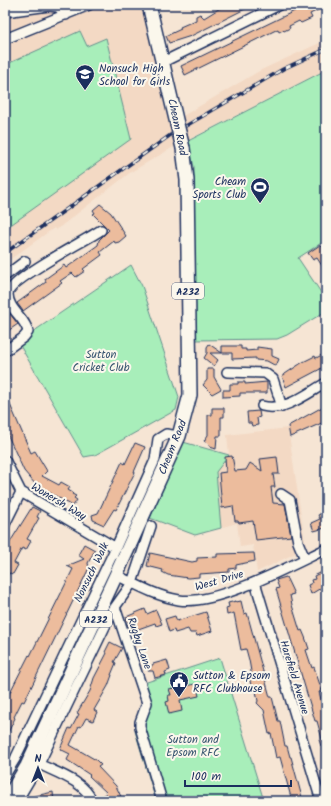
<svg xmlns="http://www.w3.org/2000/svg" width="331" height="806" font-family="Kalam,sans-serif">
<rect width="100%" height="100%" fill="#f6e5d4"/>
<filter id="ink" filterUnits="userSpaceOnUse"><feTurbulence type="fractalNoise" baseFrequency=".025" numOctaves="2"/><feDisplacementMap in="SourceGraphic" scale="8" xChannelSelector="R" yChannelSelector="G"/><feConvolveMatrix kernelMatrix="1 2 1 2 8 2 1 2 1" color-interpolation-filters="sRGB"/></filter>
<g filter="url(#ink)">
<path fill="#f3d9c4" d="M5 5H143L181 117 261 70 326 40V70L170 149 131 172 56 230 54 228 5 263Z
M288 428 306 548 257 572 253 545 240 547 237 523 195 535 150 518 183 442 229 455 227 435Z"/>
<path fill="#a8eeba" stroke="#628e8c" d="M80 31 87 46 106 38 131 139 5 229V65Z
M326 70V240L298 258 326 300V311L287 335 277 339 195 340 194 167 188 141Z
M131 265 142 286 179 397 176 410 95 455 84 457 18 342Z
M183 442 229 455 216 472 221 528 195 535 150 518Z
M220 658 264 801H156L135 731 144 710V683Z"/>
<path fill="#ecbc9d" stroke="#1b2f5e" d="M225 5H253L191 36 169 43 166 36 181 29 180 27 196 20V16L200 14 204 18Z
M307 5 326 6 310 14 312 18 301 23 299 21 289 26 290 28 284 31 283 30 279 32 278 29 185 75 181 66Z
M100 204 111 213 126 236 119 242 115 243 114 241 100 252 102 255 83 269 85 271 76 277 72 273 60 281 62 283 23 311 17 303 46 282 45 279 59 269 64 265 66 268 98 245 99 240 109 230 93 214 95 213 93 210Z
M320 245 326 251V272L317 258 313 260 308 253Z
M10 314 18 324 5 333V318Z
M209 344 222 353V346H241V349H246V351L257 350V347L272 349V356L279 359 276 366 267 361 256 360V358L232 359V353H210L218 360 214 366 204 358 207 353V347Z
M326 353V366L286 387 282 376 303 362 315 356 316 358Z
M207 369H214V377L221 389 212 394 203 385 207 380Z
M238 382H245V384L267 382V393H240V396L223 397V390H230V384H238Z
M5 393 31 453 35 451 47 471 42 476 59 485 61 482 70 487 68 490 73 493 72 494 76 496 74 498 77 500 73 506 36 485 24 471 5 429Z
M326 405V419L323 421 324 422 290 437 288 426Z
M212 408H224V417H221V436H217L216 449 210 447 209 444 204 441 208 435V415H212Z
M259 411 260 417 257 418 258 425 252 426 251 423H248L247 412Z
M135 443 145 447 134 472H135L116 510 114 509 104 525 93 520 92 515 98 513 122 462 125 464Z
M232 456 235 471 246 470 250 463 262 471 260 459 277 457 279 474H273L275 487H271L273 503 285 504 291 536 256 540 253 521 239 523 238 521H235L233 506 222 508 219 473 226 472 225 457Z
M32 507 40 511 37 517 39 518 27 539 31 541 26 550 22 548 14 563 18 565 13 574 9 573 5 582V550Z
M326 511V531L325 528 314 531 311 523 320 519 318 515Z
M84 544 95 550 88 563 89 568 24 702 22 701 14 717 15 718 5 739V702L29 655 30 656 73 569 67 566 84 559 78 555Z
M150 553 192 562 197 561V558L217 557V554L254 553 255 561 236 565V568L229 569V572L199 574V577L188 578 168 575 162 572 163 570 147 566Z
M324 571 326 585 311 594 308 585 312 583 311 580 315 579 314 576Z
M286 577 294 594 290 595 292 605 300 631 302 630 305 637 309 649 306 650 312 668 314 667 322 691 319 692 323 706 326 705V748H324L323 745 321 746 319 740 322 739 317 721H315L276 589 279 588 276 580Z
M236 601V602L241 601 244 614 247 613 270 697H272L278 721H280L285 746H287L290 757H291L303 801H292L280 757 276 758 271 733 269 734 264 710 257 703 258 701 255 686 251 685 250 681 252 677 249 660 246 649 241 650 234 613 227 615 226 608 229 607 228 603Z
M145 609 147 614 156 610 162 624 156 626 155 623 130 632 126 617Z
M206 612 212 631 197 636 196 633H190L188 629 175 633 174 630 169 632 165 619 175 616 177 621 183 619Z
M110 642 122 648 114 662 116 663 111 675H112L108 686 94 710 97 712 93 721 86 718 81 727 79 726 70 745 96 760 101 765 98 767 116 786 123 801H107L103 795 107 793 89 776 90 775 67 760 70 754 60 749 69 728 71 729 79 714 77 713 90 691 94 678 107 653 105 652Z
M167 660 170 670 165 672 166 675 155 678 153 671H148L153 664Z
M196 684 199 696 180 700 182 711 169 714 166 702 169 701 168 695H171L169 689Z
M53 792 54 801H24L26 798Z"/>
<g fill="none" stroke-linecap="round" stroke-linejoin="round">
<defs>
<path id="minor" d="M5 12 49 6 58 7 66 15
M5 39 89 5
M163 62 279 5
M5 276 25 261
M5 351 24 337 28 332C26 318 8 310 8 294 9 279 87 240 101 230
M227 372 265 373 273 379 282 407
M262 406C285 412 306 394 326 383
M5 460 21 492 116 548
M281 494 290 500 298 542 305 559
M5 524 21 492
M116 575C137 585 156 596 179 600 216 606 292 565 326 549
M255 582 321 801
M115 607 147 703 140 722V727L162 801
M39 764C57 773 84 781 92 801
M5 775 15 759 117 545 155 460 158 439 166 434 179 436
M17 801 39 764 113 610 132 583 151 526"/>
<path id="highway" d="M149 5 177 124
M6 801 27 766 116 575 179 436 190 395 187 180 183 148"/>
</defs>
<use href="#minor" stroke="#1b2f5e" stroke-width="12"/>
<use href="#highway" stroke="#1b2f5e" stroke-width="16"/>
<use href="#minor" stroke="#fbf7ec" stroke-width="9"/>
<use href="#highway" stroke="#fbf7ec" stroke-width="13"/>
<defs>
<path id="rail" d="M5 253 172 134 283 69 326 49"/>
</defs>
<use href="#rail" stroke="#1b2f5e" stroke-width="3.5"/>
<use href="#rail" stroke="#fbf7ec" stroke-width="2" stroke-dasharray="6" stroke-linecap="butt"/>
<defs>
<path id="highway-bridge" d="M177 124 183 148"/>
</defs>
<use href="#highway-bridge" stroke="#1b2f5e" stroke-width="16" stroke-linecap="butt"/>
<use href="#highway-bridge" stroke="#fbf7ec" stroke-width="13"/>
</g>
</g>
<defs>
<symbol id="school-pin" viewBox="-11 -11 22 30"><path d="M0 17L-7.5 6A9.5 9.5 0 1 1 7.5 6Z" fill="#1b2f5e" stroke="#fbf7ec"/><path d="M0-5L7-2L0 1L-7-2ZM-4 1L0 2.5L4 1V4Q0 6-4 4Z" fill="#fff"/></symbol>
<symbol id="stadium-pin" viewBox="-11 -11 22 30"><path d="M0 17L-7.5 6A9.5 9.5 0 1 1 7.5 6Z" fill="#1b2f5e" stroke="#fbf7ec"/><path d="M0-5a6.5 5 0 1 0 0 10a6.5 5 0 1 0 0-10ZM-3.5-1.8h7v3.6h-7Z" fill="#fff"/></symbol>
<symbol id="civic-pin" viewBox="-11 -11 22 30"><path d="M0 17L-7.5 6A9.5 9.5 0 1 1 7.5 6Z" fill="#1b2f5e" stroke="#fbf7ec"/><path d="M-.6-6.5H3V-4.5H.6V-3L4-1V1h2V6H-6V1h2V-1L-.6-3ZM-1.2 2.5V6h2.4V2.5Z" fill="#fff"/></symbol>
</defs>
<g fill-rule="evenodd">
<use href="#school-pin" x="74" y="63" width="22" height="30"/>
<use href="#stadium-pin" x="249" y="176" width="22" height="30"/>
<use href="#civic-pin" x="168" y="670" width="22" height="30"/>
</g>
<g text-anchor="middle" stroke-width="4" stroke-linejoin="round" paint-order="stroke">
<g fill="#fbf7ec" stroke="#5e6b89" stroke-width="1">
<rect x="172" y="283" width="32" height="16" rx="3"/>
<rect x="80" y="611" width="32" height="16" rx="3"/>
</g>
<g font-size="10" font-weight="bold" fill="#1b2f5e">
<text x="188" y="295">A232</text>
<text x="96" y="623">A232</text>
</g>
<g font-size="11" fill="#1b2f5e" stroke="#fbf7ec" text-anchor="start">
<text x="99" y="72">Nonsuch High<tspan x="99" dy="13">School for Girls</tspan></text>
<text x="246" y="185" text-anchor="end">Cheam<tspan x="246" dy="13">Sports Club</tspan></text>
<text x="193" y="679">Sutton &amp; Epsom<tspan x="193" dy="13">RFC Clubhouse</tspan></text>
</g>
<g font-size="11" fill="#1b2f5e" stroke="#fbf7ec">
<text transform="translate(178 127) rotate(78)" y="4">Cheam Road</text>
<text transform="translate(172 447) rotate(-68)" y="4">Cheam Road</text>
<text transform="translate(59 501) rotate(31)" y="4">Wonersh Way</text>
<text transform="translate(91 572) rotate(-64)" y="4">Nonsuch Walk</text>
<text transform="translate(219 580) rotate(-16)" y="4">West Drive</text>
<text transform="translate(140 643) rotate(71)" y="4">Rugby Lane</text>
<text transform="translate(295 677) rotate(73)" y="4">Harefield Avenue</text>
</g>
<g font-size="11" fill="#375570" stroke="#fbf7ec">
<text x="101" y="358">Sutton<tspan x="101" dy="13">Cricket Club</tspan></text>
<text x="193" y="743">Sutton and<tspan x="193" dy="13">Epsom RFC</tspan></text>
</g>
</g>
<rect width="331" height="806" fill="none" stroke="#fbf7ec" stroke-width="20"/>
<rect x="10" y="10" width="311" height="786" fill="none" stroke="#1b2f5e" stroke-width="1.5" filter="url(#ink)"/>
<g transform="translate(38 768)" stroke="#fbf7ec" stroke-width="3" paint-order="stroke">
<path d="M0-3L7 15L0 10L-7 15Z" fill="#1b2f5e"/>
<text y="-6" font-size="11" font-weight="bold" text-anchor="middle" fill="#1b2f5e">N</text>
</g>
<path d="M185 780v6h106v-6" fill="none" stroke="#1b2f5e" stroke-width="2"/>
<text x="191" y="780" font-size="12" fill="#1b2f5e" stroke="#fbf7ec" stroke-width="3" paint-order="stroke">100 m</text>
</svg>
